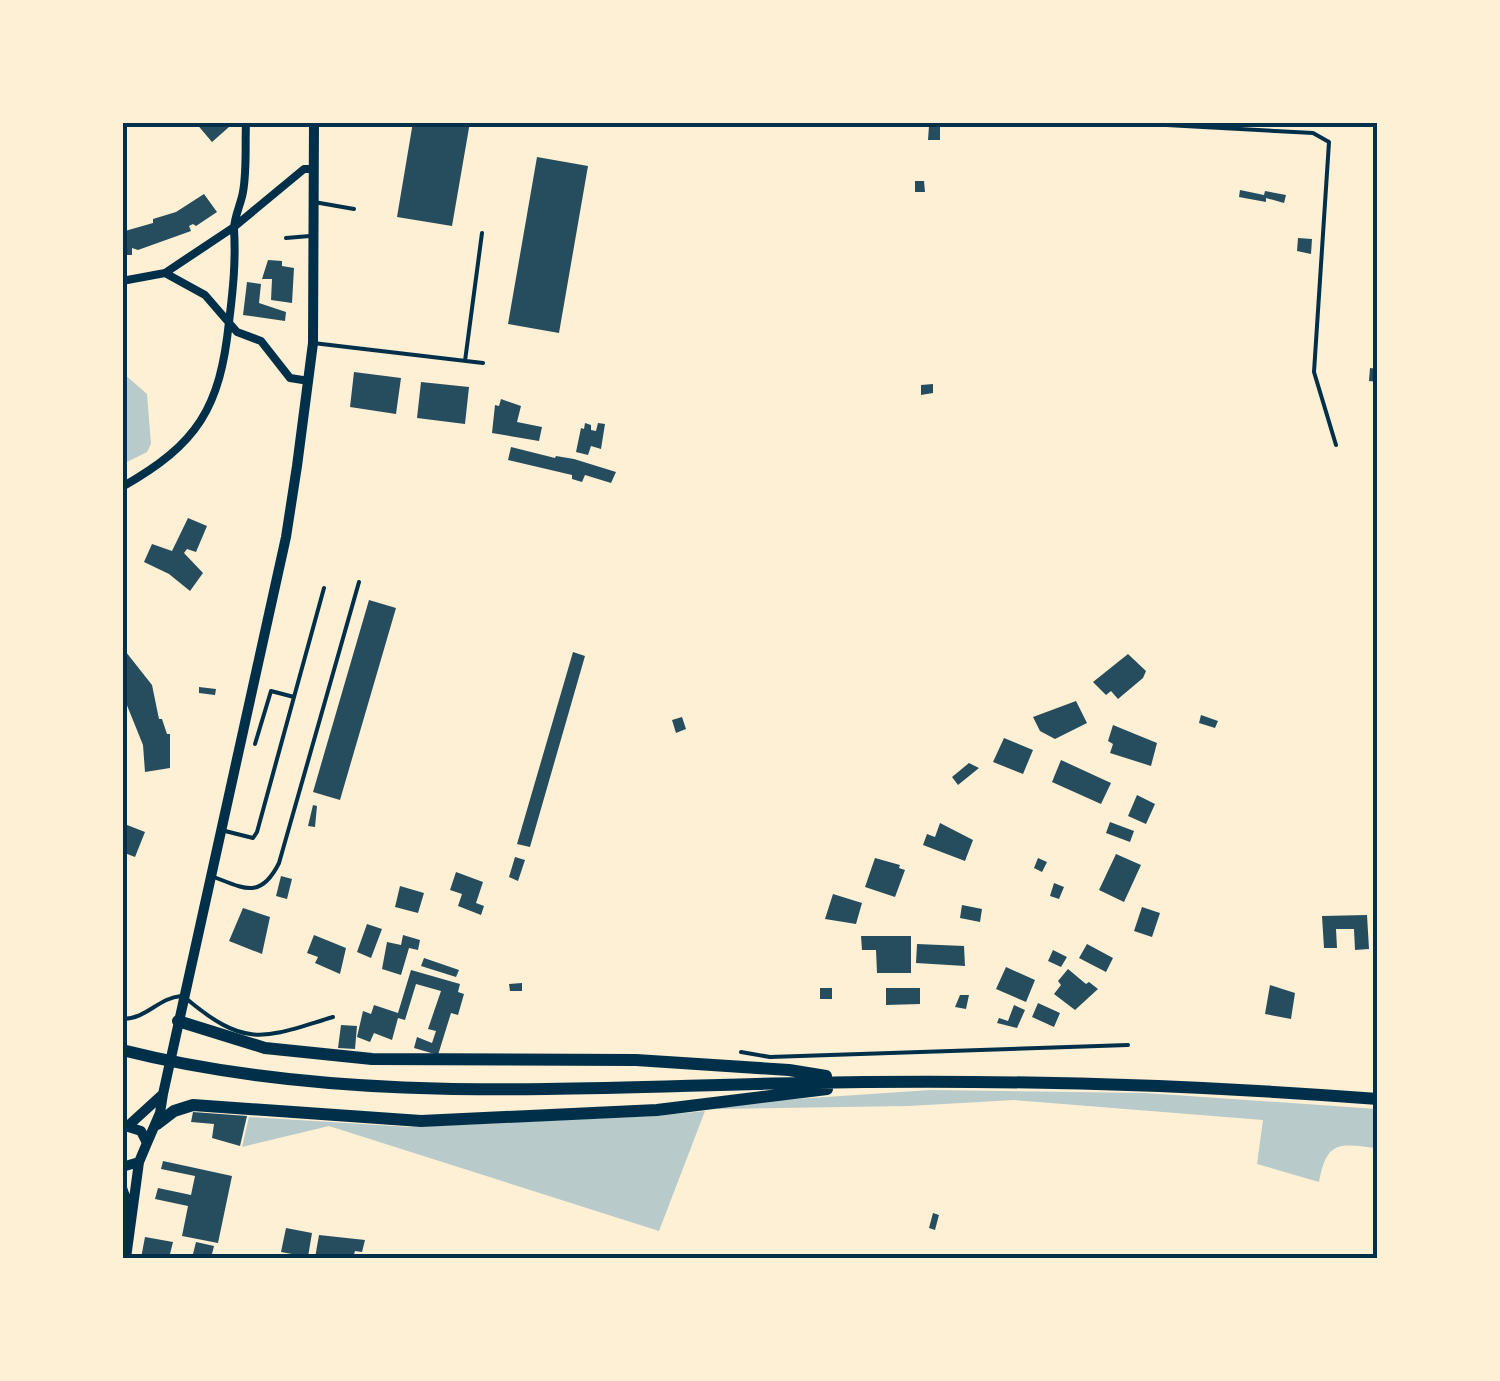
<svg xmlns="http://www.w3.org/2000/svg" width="1500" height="1381" font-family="Inter,sans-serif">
<rect width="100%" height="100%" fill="#fdf0d5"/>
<path fill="#b9caca" d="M123 373 147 394 151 444 147 452 123 464Z
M931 1090 1145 1093 1377 1109V1148C1340 1144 1327 1139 1319 1182L1257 1164 1263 1120 1014 1100 909 1106 718 1109 721 1104Z
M705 1111 659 1231 329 1126 242 1147 249 1117 410 1127 655 1116Z"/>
<path fill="#264d5e" d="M195 122H225L229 127 212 142Z
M413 122H470L452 226 397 217Z
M929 126H940V140H928Z
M537 157 588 166 559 333 508 324Z
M915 181H924L925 192H915Z
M1240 190 1264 195 1265 191 1286 195 1284 203 1266 198V202L1239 197Z
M204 194 217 212 196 226 193 224 189 226 191 231 138 250 132 248V255H122V234L125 231 153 223V219L176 212Z
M1298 238 1312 239 1311 254 1297 251Z
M268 260 282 261V266L294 268 292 303 271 300 272 279H262Z
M247 282 261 284 259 303 286 312 285 321 243 315Z
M1370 368 1378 369V382L1369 381Z
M354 372 401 378 396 414 350 407Z
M421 382 469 387 465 424 417 418Z
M933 384V393L921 395V385Z
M501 399 521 406 517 422 542 427 539 441 492 433 495 405 499 406Z
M585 423 591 425V430L596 431 598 423 605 424 601 449 591 446 588 455 576 452 581 428 584 429Z
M511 447 555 458 556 456 574 459 616 472 611 483 585 475 582 482 572 479V475L508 460Z
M188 518 207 526 196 552 187 549 184 553 203 573 190 591 169 574 144 562 152 544 172 551Z
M369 600 396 608 340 800 313 792Z
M122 647 152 685 159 719H162L167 734H170V768L145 772 143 745 122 693Z
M573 652 585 656 530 847 517 844Z
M1128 654 1146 671 1143 678 1118 699 1111 691 1106 695 1093 682Z
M199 687 216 689 215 695 199 693Z
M1076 701 1087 723 1055 739 1040 731 1033 717Z
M1201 715 1218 721 1215 728 1199 723Z
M682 717 686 729 676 733 672 720Z
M1113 725 1157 743 1151 766 1110 753 1113 744 1108 741Z
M1004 738 1033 750 1023 774 993 762Z
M1061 760 1111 783 1101 804 1052 782Z
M969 763 979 768 958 785 952 777Z
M1137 795 1155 804 1146 824 1128 816Z
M313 805 317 806 315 827 308 826Z
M1110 822 1134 831 1130 842 1106 833Z
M122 823 145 832 135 857 122 852Z
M940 823 973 840 965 861 923 845 927 834 935 837Z
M1116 854 1141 865 1124 902 1099 890Z
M515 857 525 860 518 881 509 877Z
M875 858 900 865 899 868 905 870 895 897 865 887Z
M1038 858 1047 862 1042 872 1034 868Z
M456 872 483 882 476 903 484 906 481 915 458 906 462 894 450 890Z
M281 876 292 879 287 899 276 896Z
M1054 883 1064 887 1059 899 1050 896Z
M400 886 424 893 418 913 395 907Z
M833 894 862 903 856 924 825 919Z
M962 905 982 909 980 922 960 918Z
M1142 907 1160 913 1152 937 1134 931Z
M243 908 270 917 262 954 229 941Z
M1367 915 1369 949 1355 950 1354 929H1336L1337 948H1324L1322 916Z
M367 924 382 929 371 958 357 952Z
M314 935 346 948 340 974 315 963 318 957 307 953Z
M403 935 420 940 418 950 409 948 401 975 382 969 387 942 401 945Z
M861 936H911V973H877L876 950H862Z
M917 944 964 946 965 966 916 963Z
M1087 944 1113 958 1106 972 1079 958Z
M1053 950 1067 957 1061 967 1048 961Z
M424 958 459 970 456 977 421 966Z
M1006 967 1035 980 1026 1002 996 989Z
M1068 969 1086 984 1089 982 1098 989 1075 1010 1054 994 1061 985 1058 981Z
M411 970 460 984 458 992 464 994 458 1015 451 1013 438 1055 414 1048 417 1037 432 1043 436 1031 428 1029 441 991 416 984 405 1020 398 1018 392 1040 374 1033 370 1042 357 1037 363 1011 371 1014 374 1005 398 1013Z
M522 983V991H510L509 984Z
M1270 985 1295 993 1291 1019 1265 1014Z
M820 988H832V999H820Z
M886 988H920V1004L886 1005Z
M960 995H969L966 1009 955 1007Z
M1038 1003 1060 1013 1054 1027 1032 1017Z
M1014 1005 1025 1010 1017 1028 997 1023 999 1018 1008 1021Z
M341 1025 357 1026 355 1049 338 1048Z
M193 1112 247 1116 240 1146 212 1138 214 1124 191 1122Z
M163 1161 232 1176 218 1243 182 1236 188 1206 155 1199 158 1188 191 1195 195 1176 161 1169Z
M933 1213 939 1215 935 1230 929 1228Z
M286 1228 312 1233 308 1257 281 1252Z
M319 1235 365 1240 362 1252 355 1251 353 1258H315Z
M145 1237 173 1242 169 1258H141Z
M196 1242 214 1246 211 1258H192Z"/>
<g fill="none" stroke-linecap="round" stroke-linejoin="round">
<path stroke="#003049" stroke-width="4" d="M1111 122 1313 133 1329 142 1314 372 1336 445
M314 202 354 209
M286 238 310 236
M313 343 483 363
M465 361 482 233
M294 697 324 588
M225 831 253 838 257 832 294 697 271 691 255 744
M214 877C245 889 261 899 279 863L359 582
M188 1000C248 1050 266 1037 333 1017
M122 1019C147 1019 158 998 181 996
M741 1052 770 1057 1128 1045"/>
<path stroke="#003049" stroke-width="8" d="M165 273 205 295 237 332 261 341 290 378 309 381
M122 281 165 273 234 227 304 169H313
M122 487C198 444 220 408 229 322 233 290 236 261 234 229 234 217 241 204 243 192 247 170 245 145 246 122"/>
<path stroke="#003049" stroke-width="10" d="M122 1125 141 1131 147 1143 139 1162 126 1258
M129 1125 163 1094
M147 1143 160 1113 163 1094 286 537 297 466 313 343 314 122
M122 1167 139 1162
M122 1188 130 1210"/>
<path stroke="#003049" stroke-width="12" d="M178 1021 265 1048 372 1059 636 1060 789 1070 826 1076
M122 1050C345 1106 575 1087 802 1083 995 1079 1185 1084 1378 1099
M157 1124 174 1111 193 1105 421 1121 657 1110 827 1089"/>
</g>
<rect width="1500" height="1381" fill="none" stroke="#fdf0d5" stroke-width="250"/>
<rect x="125" y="125" width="1250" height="1131" fill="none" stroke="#003049" stroke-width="4"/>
</svg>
